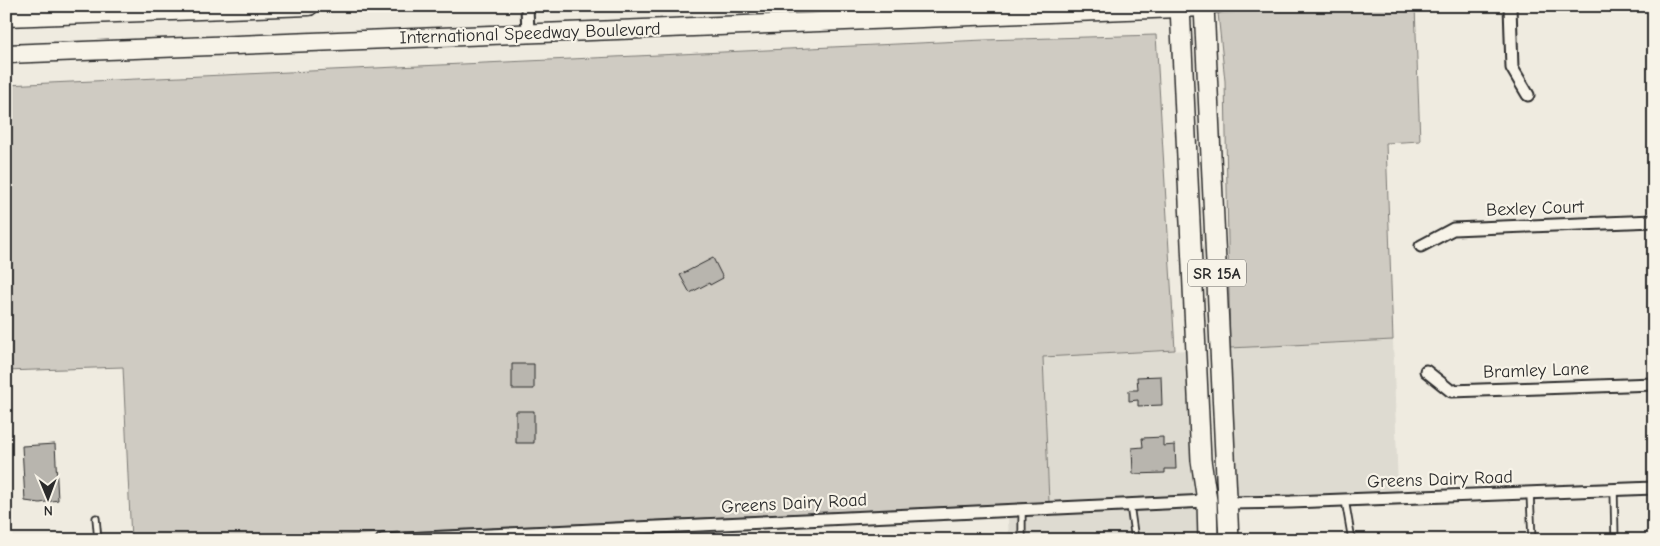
<svg xmlns="http://www.w3.org/2000/svg" width="1660" height="546" font-family="'Comic Neue',sans-serif">
<rect width="100%" height="100%" fill="#efebe0"/>
<filter id="ink" filterUnits="userSpaceOnUse"><feTurbulence type="fractalNoise" baseFrequency=".02" numOctaves="2"/><feDisplacementMap in="SourceGraphic" scale="10" xChannelSelector="R" yChannelSelector="G"/><feConvolveMatrix kernelMatrix="1 2 1 2 8 2 1 2 1" color-interpolation-filters="sRGB"/></filter>
<g filter="url(#ink)">
<path fill="#dedbd1" d="M1393 340 1398 491 1290 495 1234 496 1227 348Z
M1190 350 1200 494 1049 502 1043 356Z
M1201 508 1202 540H1009L1008 517Z"/>
<path fill="#cfcbc2" stroke="#7d7b76" d="M1344 6H1415L1420 141 1386 143 1393 340 1230 348 1225 81 1218 13 1328 10Z
M1156 35 1175 350 1043 357 1049 502 234 540H131L123 367 6 371V85L984 40Z"/>
<path fill="#b8b5ae" stroke="#2b2b2b" d="M713 258 723 278 710 285 709 283 690 293 680 275Z
M512 364H534V389H512Z
M1161 376 1162 405 1138 406V400L1129 401V390H1138L1137 377Z
M516 411H534V443H516Z
M1163 437V446L1175 445 1176 469H1165V473L1133 474 1132 448 1143 447 1142 438Z
M55 444 58 500 40 503 25 501 22 446Z"/>
<g fill="none" stroke-linecap="round" stroke-linejoin="round">
<defs>
<path id="service" d="M1614 490 1615 540
M1530 493 1532 540
M1345 500 1352 540
M1130 505 1135 540
M96 518 98 540
M1022 540V510"/>
<path id="minor" d="M527 6 528 34
M1510 6 1512 68 1528 95
M1204 7 1219 6
M1421 246 1453 229 1654 221
M1426 371 1451 391 1654 384
M1228 503 1291 502 1654 488
M382 540 1207 501"/>
<path id="primary" d="M6 17 309 6
M6 54 1204 7"/>
<path id="trunk" d="M1180 6 1201 460 1207 501 1208 540
M1204 6 1229 540"/>
</defs>
<use href="#service" stroke="#2b2b2b" stroke-width="9"/>
<use href="#minor" stroke="#2b2b2b" stroke-width="15"/>
<use href="#primary" stroke="#2b2b2b" stroke-width="21"/>
<use href="#trunk" stroke="#2b2b2b" stroke-width="22"/>
<use href="#service" stroke="#f7f3e8" stroke-width="5.5"/>
<use href="#minor" stroke="#f7f3e8" stroke-width="11"/>
<use href="#primary" stroke="#f7f3e8" stroke-width="18"/>
<use href="#trunk" stroke="#f7f3e8" stroke-width="19"/>
</g>
</g>
<g text-anchor="middle" stroke-width="4.5" stroke-linejoin="round" paint-order="stroke">
<rect fill="#f7f3e8" stroke="#686764" stroke-width="1" x="1188" y="259.5" width="58" height="27" rx="4"/>
<g font-size="16" font-weight="bold" fill="#2b2b2b">
<text x="1217" y="279">SR 15A</text>
</g>
<g font-size="18" fill="#2b2b2b" stroke="#f7f3e8">
<text transform="translate(530 33) rotate(-2)" y="6">International Speedway Boulevard</text>
<text transform="translate(1535 208) rotate(-2)" y="6">Bexley Court</text>
<text transform="translate(1536 370) rotate(-2)" y="6">Bramley Lane</text>
<text transform="translate(1440 479) rotate(-2)" y="6">Greens Dairy Road</text>
<text transform="translate(794 503) rotate(-3)" y="6">Greens Dairy Road</text>
</g>
</g>
<rect width="1660" height="546" fill="none" stroke="#f7f3e8" stroke-width="25"/>
<rect x="12" y="12" width="1635" height="521" fill="none" stroke="#2b2b2b" stroke-width="2" filter="url(#ink)"/>
<g transform="translate(48 498) rotate(179)" stroke="#f7f3e8" stroke-width="4" paint-order="stroke">
<path d="M0-4L9 19L0 12L-9 19Z" fill="#2b2b2b"/>
<text y="-8" font-size="14" font-weight="bold" text-anchor="middle" fill="#2b2b2b">N</text>
</g>
</svg>
